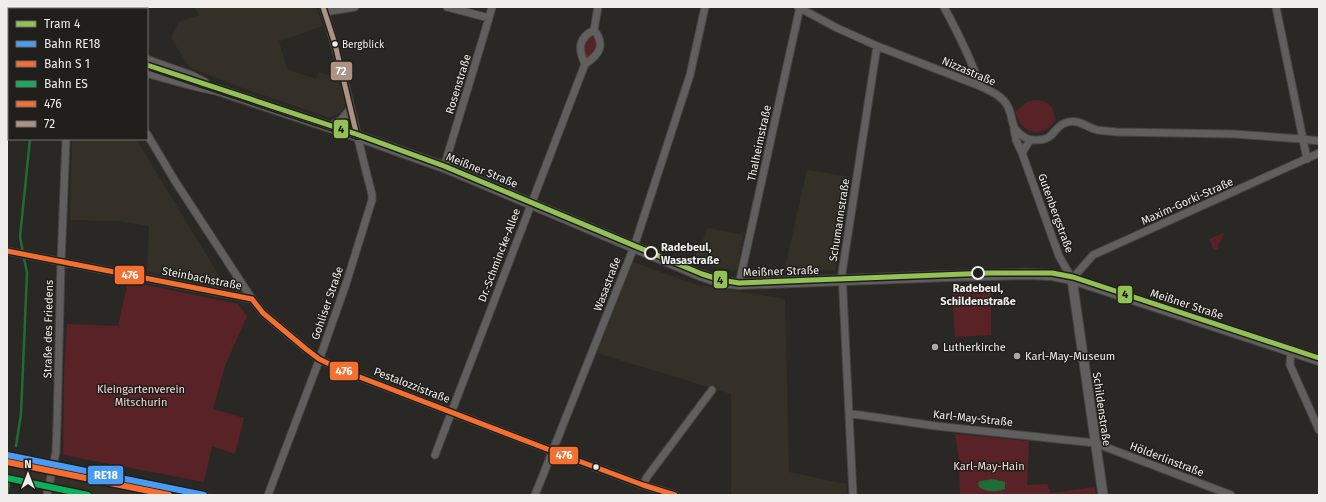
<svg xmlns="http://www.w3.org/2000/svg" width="1326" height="502" font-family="'Fira Sans',sans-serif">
<rect width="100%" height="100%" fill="#2a2825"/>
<path fill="#343027" d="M195 7H316L323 26 279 41 287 69 316 79 319 72 338 78 345 102 342 111 330 118 237 86 189 67 171 38 179 22 199 15Z
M72 139H136L226 287 147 271 149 226 119 221 70 220Z
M807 170 851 177 843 227 836 267 834 270 784 272Z
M708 228 743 235 738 268 734 271 693 262Z
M633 262 694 284 785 299 789 472 846 484 847 495H731V394L597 353Z
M7 451 219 495H52L54 488 60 489 59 486 7 475Z"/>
<path fill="#592227" d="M593 34C598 42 596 50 590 57H587C580 50 585 38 593 34Z
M1034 100C1042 100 1050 102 1053 110 1054 113 1054 117 1056 120 1053 123 1050 127 1047 129 1033 139 1019 126 1015 112L1027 102Z
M1223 233 1224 235 1218 245V249L1214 250 1209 239Z
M128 281 238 304 247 316 225 366 213 409 244 418 235 454 212 446 204 482 63 455 64 375 67 324 118 326Z
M952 289H991V335L955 337Z
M955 434 1029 441 1027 485 1047 484 1051 493 1095 487 1096 495H960L959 460Z"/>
<path fill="#236a39" d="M993 479 1005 482V489C996 493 987 492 979 487L978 483 980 481Z"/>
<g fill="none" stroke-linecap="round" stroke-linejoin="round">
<path stroke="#236a39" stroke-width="2.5" d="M16 446 21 414 27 273 20 237 30 139
M7 495 10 477"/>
<defs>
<path id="minor" d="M447 7 489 18
M798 7 837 28 877 46 980 86C990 91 1001 95 1007 105 1015 119 1008 128 1026 138 1029 140 1032 140 1035 140 1055 141 1052 128 1065 123 1078 118 1086 127 1097 130 1103 131 1110 131 1116 132L1234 134 1302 139 1319 141
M944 7C958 33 971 58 980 86
M1276 7 1307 159
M78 9 80 7
M325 12 355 7
M594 30C606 45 599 55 585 64 578 49 578 38 594 30Z
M594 30 598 7
M7 64 9 63
M328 127 341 120 351 108
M1014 129 1016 140 1022 153
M147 134 175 181 252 299 263 313 306 349 319 359 344 371 568 457 643 485 675 495
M1030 140 1022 153 1059 256 1072 279 1093 255 1319 153
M444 167 489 18 492 7
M7 251 252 299
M739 284 800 7
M1291 351 1290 365 1319 430
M849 414 860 415 936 426 1095 443 1231 495
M435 455 585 64
M643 485 647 477 712 390
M47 495 56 452 57 424 61 262 66 139
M268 495 317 366 346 284 372 200V194C355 132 344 68 323 7
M535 495 634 247 690 75 705 7
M853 495 842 273 877 46"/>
<path id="tertiary" d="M1072 279 1103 495"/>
<path id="secondary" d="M44 7 47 9
M66 7 68 9
M147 61 192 77 204 83
M147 72 191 84 218 90 357 136 444 167 700 275 721 282 739 284 949 276 1026 274 1052 275 1072 279 1319 360"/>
</defs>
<use href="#minor" stroke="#464543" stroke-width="9"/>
<use href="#tertiary" stroke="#464543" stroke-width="11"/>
<use href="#secondary" stroke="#464543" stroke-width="12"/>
<use href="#minor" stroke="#605f5d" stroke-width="7"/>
<use href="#tertiary" stroke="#605f5d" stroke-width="9"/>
<use href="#secondary" stroke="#605f5d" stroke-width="10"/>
<defs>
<path id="bus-1" d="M7 251 252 299
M252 299 263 313 306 349 319 359 344 371 568 457 643 485 675 495"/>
<path id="bus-2" d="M323 7 335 44 357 136
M147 66 357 136"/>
</defs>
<use href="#bus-1" stroke="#211f1b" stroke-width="8"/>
<use href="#bus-2" stroke="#211f1b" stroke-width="8"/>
<use href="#bus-1" stroke="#f46f30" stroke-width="5"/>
<use href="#bus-2" stroke="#ad9384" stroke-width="5"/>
<defs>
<path id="rail-1" d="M7 455 204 495"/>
<path id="rail-2" d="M7 462 169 495"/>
<path id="rail-3" d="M7 478 88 495"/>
</defs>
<use href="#rail-1" stroke="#211f1b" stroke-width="9"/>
<use href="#rail-2" stroke="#211f1b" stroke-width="9"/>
<use href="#rail-3" stroke="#211f1b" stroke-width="9"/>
<use href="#rail-1" stroke="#489cf6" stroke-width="6"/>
<use href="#rail-2" stroke="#f56e2f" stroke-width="6"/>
<use href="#rail-3" stroke="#0daf5c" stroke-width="6"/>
<defs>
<path id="tram-1" d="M147 65 356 134 444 166 702 274 721 280 739 283 990 273H1052L1073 277 1319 358"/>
</defs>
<use href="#tram-1" stroke="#211f1b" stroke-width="8"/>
<use href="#tram-1" stroke="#92c255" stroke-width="5"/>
</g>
<g fill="#eeedea" stroke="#211f1b" stroke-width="1.5">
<circle cx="335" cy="44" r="3.5"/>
<circle cx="596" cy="467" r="3.5"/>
</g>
<g fill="#211f1b" stroke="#eeedea" stroke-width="2">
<circle cx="651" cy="253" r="6"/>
<circle cx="978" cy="273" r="6"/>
</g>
<g fill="#a9a8a5" stroke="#211f1b" stroke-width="1.5">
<circle cx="935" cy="347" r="4"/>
<circle cx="1017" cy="356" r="4"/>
</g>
<g text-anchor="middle" stroke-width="3" stroke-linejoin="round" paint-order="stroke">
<g font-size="10" fill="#eeedea" stroke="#211f1b" text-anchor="start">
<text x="342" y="48">Bergblick</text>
</g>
<g font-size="11" fill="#eeedea" stroke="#211f1b">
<text transform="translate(969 71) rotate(23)" y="4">Nizzastraße</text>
<text transform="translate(458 84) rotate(-73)" y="4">Rosenstraße</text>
<text transform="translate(759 143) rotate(-78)" y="4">Thalheimstraße</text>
<text transform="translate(482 170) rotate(22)" y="4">Meißner Straße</text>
<text transform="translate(1187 201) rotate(-24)" y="4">Maxim-Gorki-Straße</text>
<text transform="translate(1056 213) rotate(70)" y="4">Gutenbergstraße</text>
<text transform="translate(839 220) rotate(-81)" y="4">Schumannstraße</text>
<text transform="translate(499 255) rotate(-69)" y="4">Dr.-Schmincke-Allee</text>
<text transform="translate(781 271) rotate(-2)" y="4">Meißner Straße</text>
<text transform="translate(202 278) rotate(11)" y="4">Steinbachstraße</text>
<text transform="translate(607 284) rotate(-69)" y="4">Wasastraße</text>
<text transform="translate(327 303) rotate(-71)" y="4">Gohliser Straße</text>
<text transform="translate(1187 304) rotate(18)" y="4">Meißner Straße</text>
<text transform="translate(48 329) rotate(-89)" y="4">Straße des Friedens</text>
<text transform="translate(412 385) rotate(21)" y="4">Pestalozzistraße</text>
<text transform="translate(1102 409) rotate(82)" y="4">Schildenstraße</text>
<text transform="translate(973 418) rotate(6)" y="4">Karl-May-Straße</text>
<text transform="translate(1167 459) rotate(21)" y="4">Hölderlinstraße</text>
</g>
<g font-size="11" font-weight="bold" fill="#eeedea" stroke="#211f1b" text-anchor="start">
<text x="661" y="251">Radebeul,<tspan x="661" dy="13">Wasastraße</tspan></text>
<text x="978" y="292" text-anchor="middle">Radebeul,<tspan x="978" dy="13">Schildenstraße</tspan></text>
</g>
<g font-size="11" fill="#eeedea" stroke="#211f1b" text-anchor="start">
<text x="943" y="351">Lutherkirche</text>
<text x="1025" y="360">Karl-May-Museum</text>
</g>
<g font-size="11" fill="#f2d8d8" stroke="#211f1b">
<text x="141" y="393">Kleingartenverein<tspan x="141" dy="13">Mitschurin</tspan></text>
<text x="989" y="470">Karl-May-Hain</text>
</g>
</g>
<g stroke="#211f1b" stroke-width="1.5">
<rect x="330" y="61" width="23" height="20" rx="4" fill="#ad9384"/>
<rect x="333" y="119" width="16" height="20" rx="4" fill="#92c255"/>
<rect x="114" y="265" width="31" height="20" rx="4" fill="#f46f30"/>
<rect x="713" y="270" width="15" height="19" rx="4" fill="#92c255"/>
<rect x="1117" y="285" width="16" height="19" rx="4" fill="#92c255"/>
<rect x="329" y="361" width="30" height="20" rx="4" fill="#f46f30"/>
<rect x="549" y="446" width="30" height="19" rx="4" fill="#f46f30"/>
<rect x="87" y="465" width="37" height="20" rx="4" fill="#489cf6"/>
</g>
<g font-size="11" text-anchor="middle" font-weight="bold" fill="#fff">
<text x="341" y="75">72</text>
<text x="130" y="279">476</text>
<text x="344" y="375">476</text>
<text x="564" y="459">476</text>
<text x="106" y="479">RE18</text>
</g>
<g font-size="11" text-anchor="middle" font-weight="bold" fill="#111">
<text x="341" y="133">4</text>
<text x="720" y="284">4</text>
<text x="1125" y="298">4</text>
</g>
<rect width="1326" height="502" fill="none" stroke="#eeedea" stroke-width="16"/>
<rect x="8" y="8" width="140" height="132" fill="#211f1b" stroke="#73716e"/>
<rect x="16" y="21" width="20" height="6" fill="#92c255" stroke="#73716e"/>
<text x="44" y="28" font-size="12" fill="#eeedea">Tram 4</text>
<rect x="16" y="41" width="20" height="6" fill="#489cf6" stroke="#73716e"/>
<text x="44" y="48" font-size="12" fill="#eeedea">Bahn RE18</text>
<rect x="16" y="61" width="20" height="6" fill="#f56e2f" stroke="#73716e"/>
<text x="44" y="68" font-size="12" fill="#eeedea">Bahn S 1</text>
<rect x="16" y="81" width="20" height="6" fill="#0daf5c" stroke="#73716e"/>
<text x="44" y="88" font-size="12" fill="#eeedea">Bahn ES</text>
<rect x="16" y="101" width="20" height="6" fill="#f46f30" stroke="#73716e"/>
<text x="44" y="108" font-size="12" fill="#eeedea">476</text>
<rect x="16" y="121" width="20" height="6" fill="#ad9384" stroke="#73716e"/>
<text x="44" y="128" font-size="12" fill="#eeedea">72</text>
<g transform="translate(28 474)" stroke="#211f1b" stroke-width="3" paint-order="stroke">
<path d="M0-3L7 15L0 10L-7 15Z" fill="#eeedea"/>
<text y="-6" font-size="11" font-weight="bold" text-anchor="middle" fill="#eeedea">N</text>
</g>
</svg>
